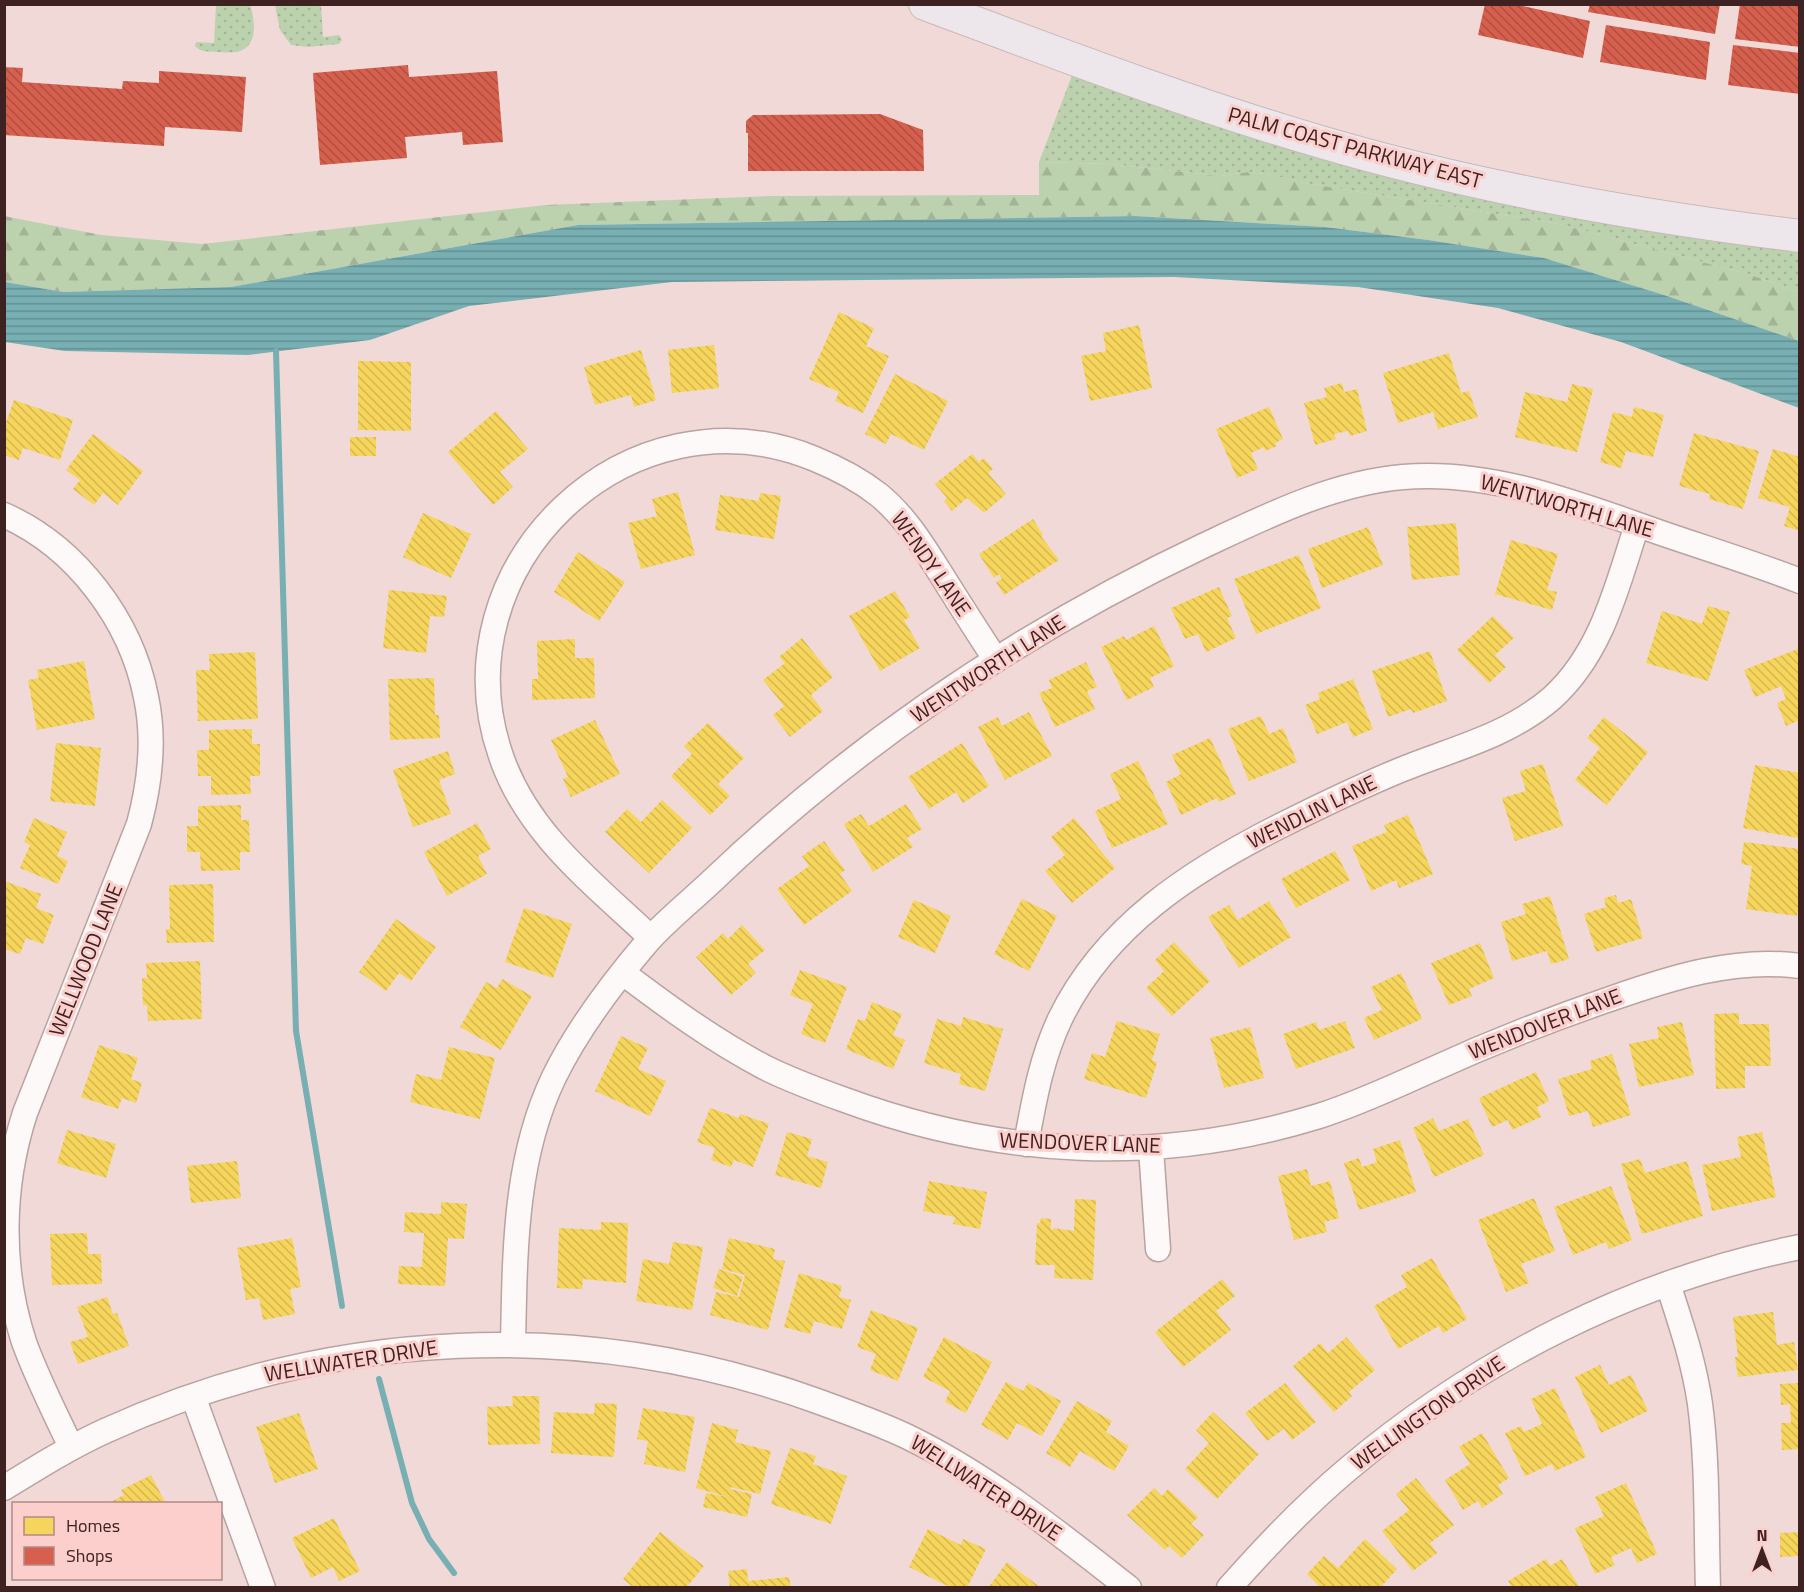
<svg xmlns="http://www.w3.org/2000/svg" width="1804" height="1592" font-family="'Titillium Web',sans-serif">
<defs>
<pattern id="grass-dots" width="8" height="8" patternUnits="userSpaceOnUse" patternTransform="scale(1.5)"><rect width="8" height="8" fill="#bcd1ae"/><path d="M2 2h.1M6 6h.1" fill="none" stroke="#a3b395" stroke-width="1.8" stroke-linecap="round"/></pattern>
<pattern id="forest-firs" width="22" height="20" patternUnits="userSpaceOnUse" patternTransform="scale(1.5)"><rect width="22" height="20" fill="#bcd1ae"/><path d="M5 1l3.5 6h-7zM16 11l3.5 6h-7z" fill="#a3b395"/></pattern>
<pattern id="water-rules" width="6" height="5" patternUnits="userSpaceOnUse" patternTransform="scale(1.5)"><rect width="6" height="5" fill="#77afb3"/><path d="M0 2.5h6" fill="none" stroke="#638e91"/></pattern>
<pattern id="homes-back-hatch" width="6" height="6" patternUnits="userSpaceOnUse" patternTransform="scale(1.5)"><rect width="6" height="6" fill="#f6d55c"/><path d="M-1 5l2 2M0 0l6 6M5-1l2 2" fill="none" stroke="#d4b750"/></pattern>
<pattern id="shops-back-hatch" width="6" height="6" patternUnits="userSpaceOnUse" patternTransform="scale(1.5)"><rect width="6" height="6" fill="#d6604d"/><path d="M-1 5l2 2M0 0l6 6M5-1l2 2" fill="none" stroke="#af4f40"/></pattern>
</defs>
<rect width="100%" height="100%" fill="#f1d9d7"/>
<path fill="url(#grass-dots)" d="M216 5H250C255 20 259 48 236 52 230 53 223 52 217 52 209 51 201 53 195 46L196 42 214 43Z
M275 5H321L323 37 339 35 342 40 339 44 308 47 291 45 280 30Z
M1074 70 1799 247V292L1751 275 1559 224 1299 182 1272 175 1248 172 1219 176 1110 164 1039 162Z"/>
<path fill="url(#forest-firs)" d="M1039 162 1110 164 1219 176 1248 172 1272 175 1299 182 1559 224 1751 275 1799 292V341L1664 295 1544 258 1428 240 1325 227 1135 216 578 225 231 287 63 292 5 282 4 216 101 235 202 244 546 205 769 196 1039 195Z"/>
<path fill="url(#water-rules)" d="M1135 216 1325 227 1428 240 1544 258 1664 295 1799 341V408L1621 342 1498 308 1358 287 1174 277 672 282 469 306 370 340 248 355 65 351 5 342V282L63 292 231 287 578 225Z"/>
<path fill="url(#homes-back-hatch)" d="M839 312 874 328 866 346 889 356 863 413 835 401 839 392 809 379Z
M1139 325 1152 388 1090 401 1081 356 1106 351 1103 333Z
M714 345 719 388 672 393 668 350Z
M641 350 656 400 634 407 631 395 595 405 584 367Z
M1449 353 1461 393 1469 391 1478 417 1438 429 1433 412 1398 423 1383 373Z
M358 361 411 362V431L358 430Z
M895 374 948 401 924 450 891 434 886 444 865 434Z
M1342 383 1344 392 1357 389 1367 431 1350 436 1348 431 1334 434 1336 439 1315 445 1304 403 1327 397 1324 388Z
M1572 384 1593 389 1577 452 1515 437 1525 392 1567 402Z
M14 400 73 420 60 460 23 448 19 460 4 455V428Z
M1269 407 1283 439 1275 443 1277 446 1265 451 1264 447 1251 453 1258 469 1237 478 1216 429Z
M1634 407 1664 415 1653 457 1626 451 1621 468 1600 462 1613 412 1632 417Z
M496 411 528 449 500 472 513 487 493 505 448 452Z
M1694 433 1759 451 1743 509 1709 499 1710 494 1679 486Z
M93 434 143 471 118 505 103 493 94 505 73 489 80 480 66 470Z
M350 437H376V456H350Z
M1773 449 1800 457V531L1784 526 1790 507 1758 498Z
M972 454 979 462 984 458 993 469 988 473 1006 494 984 513 967 498 952 511 944 501 947 498 935 484Z
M678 492 695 555 641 569 628 523 657 516 652 499Z
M760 493 781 496 774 539 715 530 720 495 759 501Z
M423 513 471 534 451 578 403 557Z
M1033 519 1043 535 1041 536 1059 560 1004 595 996 582 1002 579 999 574 994 578 979 554Z
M1456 523 1460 575 1412 580 1407 527Z
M1368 527 1383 565 1322 588 1308 549Z
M1511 540 1558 554 1547 590 1557 592 1552 610 1495 594Z
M578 552 625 582 599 621 554 592Z
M1299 555 1321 608 1256 634 1234 579Z
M1219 587 1232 616 1227 618 1236 638 1206 652 1198 634 1185 639 1171 608Z
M389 590 447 596 444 617 430 616 426 653 383 648Z
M895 591 910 617 904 620 920 648 880 671 849 616Z
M1708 606 1730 612 1708 681 1646 663 1662 611 1702 624Z
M1493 616 1514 638 1495 655 1506 667 1489 683 1457 650Z
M1154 626 1174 666 1150 678 1154 687 1127 700 1101 647 1124 636 1126 640Z
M802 638 833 677 811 695 823 711 790 737 773 715 784 706 763 680 785 663 779 657Z
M575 639V658H594L595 698 532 700V679H538L537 641Z
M1800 648V720L1786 726 1777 703 1786 699 1781 686 1755 697 1744 670Z
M1430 651 1447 701 1413 713 1411 709 1388 717 1372 671Z
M255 652 258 719 198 721 196 670H210L209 654Z
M84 661 95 719 37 730 28 680 39 678 37 670Z
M1086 662 1097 687 1087 691 1095 709 1055 727 1039 693 1052 688 1049 680Z
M434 678 435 715H439L440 738 390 740 388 679Z
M1353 679 1373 729 1353 737 1347 722 1317 734 1305 705 1320 699 1318 693Z
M1029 712 1052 756 1005 780 978 727 998 717 1002 726Z
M1261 716 1269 734 1283 728 1297 762 1249 781 1228 729Z
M1604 717 1648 752 1607 805 1575 780 1600 748 1587 738Z
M595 720 620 774 571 797 563 779 568 777 551 740Z
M708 723 744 758 718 784 730 796 710 815 671 776 692 754 684 746Z
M252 729V744H260V776H250L251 794 211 795V776H198L197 750H209V730Z
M1210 738 1236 794 1219 802 1217 798 1181 815 1166 782 1181 774 1172 755Z
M56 743 101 748 95 806 50 801Z
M962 743 989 786 963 803 956 792 929 809 908 777Z
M448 751 455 774 439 780 451 814 413 827 393 770Z
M1138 761 1168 824 1112 848 1095 811 1121 799 1110 774Z
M1543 764 1563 826 1515 841 1502 798 1526 791 1520 771Z
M1755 765 1800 773 1798 838 1743 828Z
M662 800 692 828 649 873 605 832 627 809 641 822Z
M906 804 922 829 907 838 913 847 873 872 844 824 861 814 869 826Z
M241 805V820H249L250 852H240V870L201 871 200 852H187V826H198V806Z
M1408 815 1433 874 1399 888 1396 880 1371 891 1352 846 1387 832 1384 825Z
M34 818 67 832 57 856 68 861 58 884 20 868 30 845 24 842Z
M1074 818 1115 868 1072 903 1045 871 1065 855 1051 837Z
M477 823 491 849 478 856 487 874 447 896 424 852Z
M824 841 845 870 840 874 852 891 804 925 777 889 809 866 802 856Z
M1744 842 1800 849V897L1797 916 1746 909 1752 866 1741 864Z
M1335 851 1350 880 1296 908 1281 879Z
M4 881 41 894 36 908 54 915 43 944 26 938 20 954 4 949Z
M213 884 214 942 167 943 166 929H170L169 885Z
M1616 895 1618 903 1631 899 1643 938 1596 952 1584 914 1606 907 1604 898Z
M1550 896 1569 959 1551 964 1547 951 1512 961 1501 922 1526 914 1522 904Z
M1022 899 1057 916 1029 971 994 954Z
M914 900 951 916 935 953 898 937Z
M1269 901 1291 937 1239 968 1208 917 1229 905 1238 920Z
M524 908 572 924 553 978 505 962Z
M396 919 436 947 411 981 399 973 386 991 359 972Z
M742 925 765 950 748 964 756 973 731 995 696 957 723 933 728 939Z
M1174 942 1210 981 1172 1016 1146 988 1164 971 1155 960Z
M1480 943 1494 978 1469 989 1472 996 1449 1005 1431 963Z
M200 961 202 1019 148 1021 147 1005H143L142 978H147L146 963Z
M800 970 847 987 825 1043 801 1034 813 1004 790 995Z
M1401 973 1422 1019 1374 1040 1364 1018 1382 1010 1371 987Z
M502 979 532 996 501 1050 460 1027 486 982 497 988Z
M872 1002 902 1014 893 1035 905 1040 893 1069 846 1049 858 1019 865 1021Z
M1739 1013V1024H1769L1771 1066H1745V1088L1716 1089 1714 1014Z
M963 1017 1003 1029 985 1091 959 1084 961 1074 924 1063 937 1019 961 1026Z
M1117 1021 1160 1034 1152 1060 1157 1062 1146 1098 1084 1079 1092 1053 1105 1057Z
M1345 1021 1355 1048 1296 1069 1283 1034 1316 1022 1319 1030Z
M1682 1022 1694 1075 1639 1087 1629 1044 1659 1038 1657 1027Z
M1250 1027 1264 1078 1224 1088 1210 1038Z
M621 1036 648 1048 638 1069 666 1081 650 1116 595 1091Z
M99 1045 138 1058 131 1079 142 1083 136 1103 122 1098 118 1109 81 1097Z
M449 1047 495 1058 480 1119 410 1102 416 1074 441 1080Z
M1612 1054 1631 1115 1593 1127 1588 1111 1569 1116 1558 1079 1592 1069 1590 1061Z
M1536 1072 1549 1101 1537 1107 1541 1117 1512 1130 1508 1120 1492 1127 1479 1098Z
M710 1108 739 1118 740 1114 769 1124 753 1167 734 1160 731 1167 711 1160 715 1148 697 1142Z
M1433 1118 1439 1131 1468 1119 1484 1155 1434 1177 1413 1128Z
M67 1130 116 1144 106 1178 57 1163Z
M787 1132 812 1139 807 1156 828 1162 821 1188 775 1175Z
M1762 1132 1776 1197 1712 1211 1702 1165 1741 1157 1737 1137Z
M1400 1140 1416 1192 1359 1210 1344 1163 1359 1158 1362 1167 1377 1162 1373 1149Z
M1640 1159 1645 1173 1687 1161 1703 1216 1642 1234 1621 1164Z
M237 1161 241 1198 191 1203 187 1166Z
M1307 1169 1311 1186 1330 1181 1339 1218 1324 1222 1327 1232 1294 1240 1278 1176Z
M929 1181 987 1192 980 1229 953 1224 955 1217 923 1211Z
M1611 1186 1632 1240 1609 1249 1606 1242 1573 1255 1554 1207Z
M1534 1198 1555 1251 1521 1264 1529 1283 1506 1292 1478 1220Z
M1075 1199 1096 1200 1093 1280 1054 1278 1055 1265H1035L1037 1223H1040L1041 1218 1051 1219V1230H1053V1228L1074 1231Z
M441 1202 467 1204 464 1239 448 1238 445 1286 398 1284 399 1266 422 1267 424 1233 404 1232 405 1212 441 1214Z
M601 1222 628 1223 626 1283 583 1279 582 1289 557 1288 559 1228 601 1230Z
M87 1233 88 1254H101L102 1284 52 1285 50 1234Z
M292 1238 301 1287 290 1289 295 1314 263 1320 259 1298 246 1300 237 1248Z
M729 1238 775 1249 773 1259 785 1261 768 1330 710 1315 716 1292 739 1297 745 1275 722 1269Z
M673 1242 703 1247 692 1310 636 1301 643 1259 669 1264Z
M1432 1258 1467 1319 1443 1333 1439 1326 1398 1349 1374 1306 1407 1287 1401 1275Z
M719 1269 743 1277 737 1296 713 1288Z
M799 1273 842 1286 839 1297 851 1300 842 1329 814 1321 810 1334 784 1327Z
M1222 1279 1235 1296 1216 1311 1231 1330 1183 1367 1155 1332Z
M107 1297 113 1314 117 1313 129 1346 78 1364 70 1342 88 1337 77 1307Z
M871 1310 918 1328 898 1381 870 1370 876 1354 857 1347Z
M1773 1312 1777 1345 1794 1342 1798 1370 1738 1377 1735 1357H1738L1733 1317Z
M944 1337 992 1362 966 1413 945 1402 950 1391 923 1377Z
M1346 1337 1375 1370 1349 1392 1352 1396 1334 1412 1293 1366 1320 1343 1328 1353Z
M1600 1365 1609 1385 1631 1375 1648 1411 1601 1433 1575 1377Z
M1006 1382 1023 1391 1028 1383 1061 1401 1042 1436 1017 1423 1008 1440 981 1425Z
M1285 1383 1316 1422 1292 1440 1284 1429 1267 1441 1245 1413Z
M1800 1383V1449L1782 1450 1781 1423H1791L1790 1404 1781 1405 1780 1384Z
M1555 1388 1586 1457 1555 1471 1552 1464 1525 1476 1505 1433 1521 1426 1524 1432 1542 1424 1531 1399Z
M512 1396H539L540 1444 488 1445 487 1407 513 1406Z
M1077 1401 1112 1421 1106 1432 1129 1446 1114 1471 1080 1451 1070 1467 1046 1453Z
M595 1403 617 1404 614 1457 551 1453 554 1412 594 1414Z
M643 1408 695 1417 685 1472 644 1464 648 1441 637 1439Z
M1213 1412 1259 1454 1217 1499 1185 1469 1209 1443 1196 1430Z
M299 1413 318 1469 275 1483 256 1427Z
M712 1423 738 1430 735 1442 771 1451 760 1494 730 1487V1489L752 1494 747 1517 703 1507 706 1493 728 1497 696 1488Z
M1482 1433 1509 1478 1498 1485 1503 1494 1482 1508 1478 1501 1463 1510 1445 1480 1470 1464 1459 1447Z
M790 1448 816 1456 813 1464 847 1476 831 1524 771 1504Z
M151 1475 166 1504H107L124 1495 121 1490Z
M1416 1478 1454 1525 1430 1543 1437 1553 1413 1571 1382 1531 1409 1510 1396 1494Z
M1626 1483 1657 1554 1637 1563 1631 1548 1611 1557 1615 1565 1595 1574 1575 1528 1604 1516 1595 1497Z
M1154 1488 1162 1496 1168 1489 1198 1517 1191 1524 1204 1535 1182 1558 1169 1546 1165 1550 1127 1515Z
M334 1518 360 1571 339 1581 333 1567 311 1578 292 1538Z
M928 1529 961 1545 963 1539 986 1549 967 1588H952L909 1567Z
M660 1532 704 1566 686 1588H634L623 1579Z
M1800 1532V1556L1780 1557V1533Z
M1365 1539 1397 1569 1380 1588H1321L1307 1574 1324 1556 1338 1568Z
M1546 1559 1550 1566 1562 1559 1580 1588H1512L1508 1581Z
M1007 1562 1041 1588H988Z
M747 1569 748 1581 789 1577 791 1588H730L728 1571Z"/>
<path fill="url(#shops-back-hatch)" d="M1485 4H1514L1590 21 1583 58 1478 35Z
M1590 4H1720L1715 34 1588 12Z
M1740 4 1800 6V47L1735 39Z
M1606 25 1710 42 1706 80 1600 62Z
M1733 45 1800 53V94L1728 85Z
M408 65 409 77 497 71 503 142 463 145 462 132 405 137 407 158 320 165 313 73Z
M4 67 23 68 22 82 122 89 123 81 159 83V71L246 77 242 132 165 127 164 146 4 135Z
M880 114 923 130 924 171H748V133H746V121L753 115Z"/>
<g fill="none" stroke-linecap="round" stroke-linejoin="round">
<path stroke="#77afb3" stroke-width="6" d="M276 351 296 1031 342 1306
M379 1379 412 1503 429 1539 454 1573"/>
<defs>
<path id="minor" d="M4 515C76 547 131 620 146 697 155 739 150 783 139 824L25 1113C1 1187 0 1268 24 1342 37 1378 55 1413 71 1447
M651 938C593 883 527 833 501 756 435 566 629 382 815 459 837 468 860 480 879 495 907 518 925 549 944 579 961 606 978 633 996 660
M623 973C668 1007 713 1040 764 1067 790 1080 817 1090 845 1100 1000 1157 1160 1165 1319 1116 1357 1104 1393 1087 1429 1071 1488 1044 1548 1020 1610 999 1670 978 1735 957 1800 966
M1026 1144C1034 1101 1041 1059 1060 1019 1105 926 1191 871 1280 826 1318 807 1357 788 1398 771 1451 749 1507 737 1552 698 1602 653 1617 586 1637 525
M1151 1148 1158 1249
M1668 1284C1681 1324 1694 1362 1700 1404 1708 1464 1706 1527 1708 1588
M513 1344C515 1254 514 1160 554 1077 578 1028 613 982 649 940 668 919 692 900 713 880 857 743 1025 630 1205 545 1267 516 1333 483 1403 477 1493 469 1583 506 1667 535 1711 550 1756 564 1800 581
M193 1396 263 1588
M4 1488C38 1467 70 1447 105 1431 330 1328 585 1317 817 1401 847 1412 879 1423 908 1437 988 1476 1059 1533 1129 1588
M1229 1588C1266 1546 1305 1505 1348 1469 1477 1360 1634 1280 1800 1247"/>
<path id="major" d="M925 4C1057 53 1187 103 1321 142 1477 188 1638 216 1800 236"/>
</defs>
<use href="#minor" stroke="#baa2a1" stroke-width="27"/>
<use href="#major" stroke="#c8b9b8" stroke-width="34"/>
<use href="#minor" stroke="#fdf9f9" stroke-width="24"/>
<use href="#major" stroke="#ede6ea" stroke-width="32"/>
</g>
<g text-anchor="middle" stroke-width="6" stroke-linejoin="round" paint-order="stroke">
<g font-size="21" fill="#3e2221" stroke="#fccfcc">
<text transform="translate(1355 148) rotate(15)" y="7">PALM COAST PARKWAY EAST</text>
<text transform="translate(1567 506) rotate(16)" y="7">WENTWORTH LANE</text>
<text transform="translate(931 564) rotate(55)" y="7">WENDY LANE</text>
<text transform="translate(988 669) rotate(-33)" y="7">WENTWORTH LANE</text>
<text transform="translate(1312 812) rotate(-26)" y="7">WENDLIN LANE</text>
<text transform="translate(86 960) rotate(-68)" y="7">WELLWOOD LANE</text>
<text transform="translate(1545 1024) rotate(-21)" y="7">WENDOVER LANE</text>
<text transform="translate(1080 1143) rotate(2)" y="7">WENDOVER LANE</text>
<text transform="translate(351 1361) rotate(-9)" y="7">WELLWATER DRIVE</text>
<text transform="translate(1428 1413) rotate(-35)" y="7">WELLINGTON DRIVE</text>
<text transform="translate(986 1488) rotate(33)" y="7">WELLWATER DRIVE</text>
</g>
</g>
<rect width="1804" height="1592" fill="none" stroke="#3e2221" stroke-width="12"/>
<rect x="12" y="1502" width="210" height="78" fill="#fccfcc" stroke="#b08a88" stroke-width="1.5"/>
<rect x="24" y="1517" width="30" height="18" fill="#f6d55c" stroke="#b08a88" stroke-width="1.5"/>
<text x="66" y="1532" font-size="18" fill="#3e2221">Homes</text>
<rect x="24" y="1547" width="30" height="18" fill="#d6604d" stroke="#b08a88" stroke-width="1.5"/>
<text x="66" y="1562" font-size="18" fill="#3e2221">Shops</text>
<g transform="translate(1762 1550)" stroke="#fccfcc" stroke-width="4.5" paint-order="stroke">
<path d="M0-4.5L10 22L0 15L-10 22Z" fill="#3e2221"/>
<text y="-9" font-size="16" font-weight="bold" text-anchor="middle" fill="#3e2221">N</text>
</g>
</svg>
